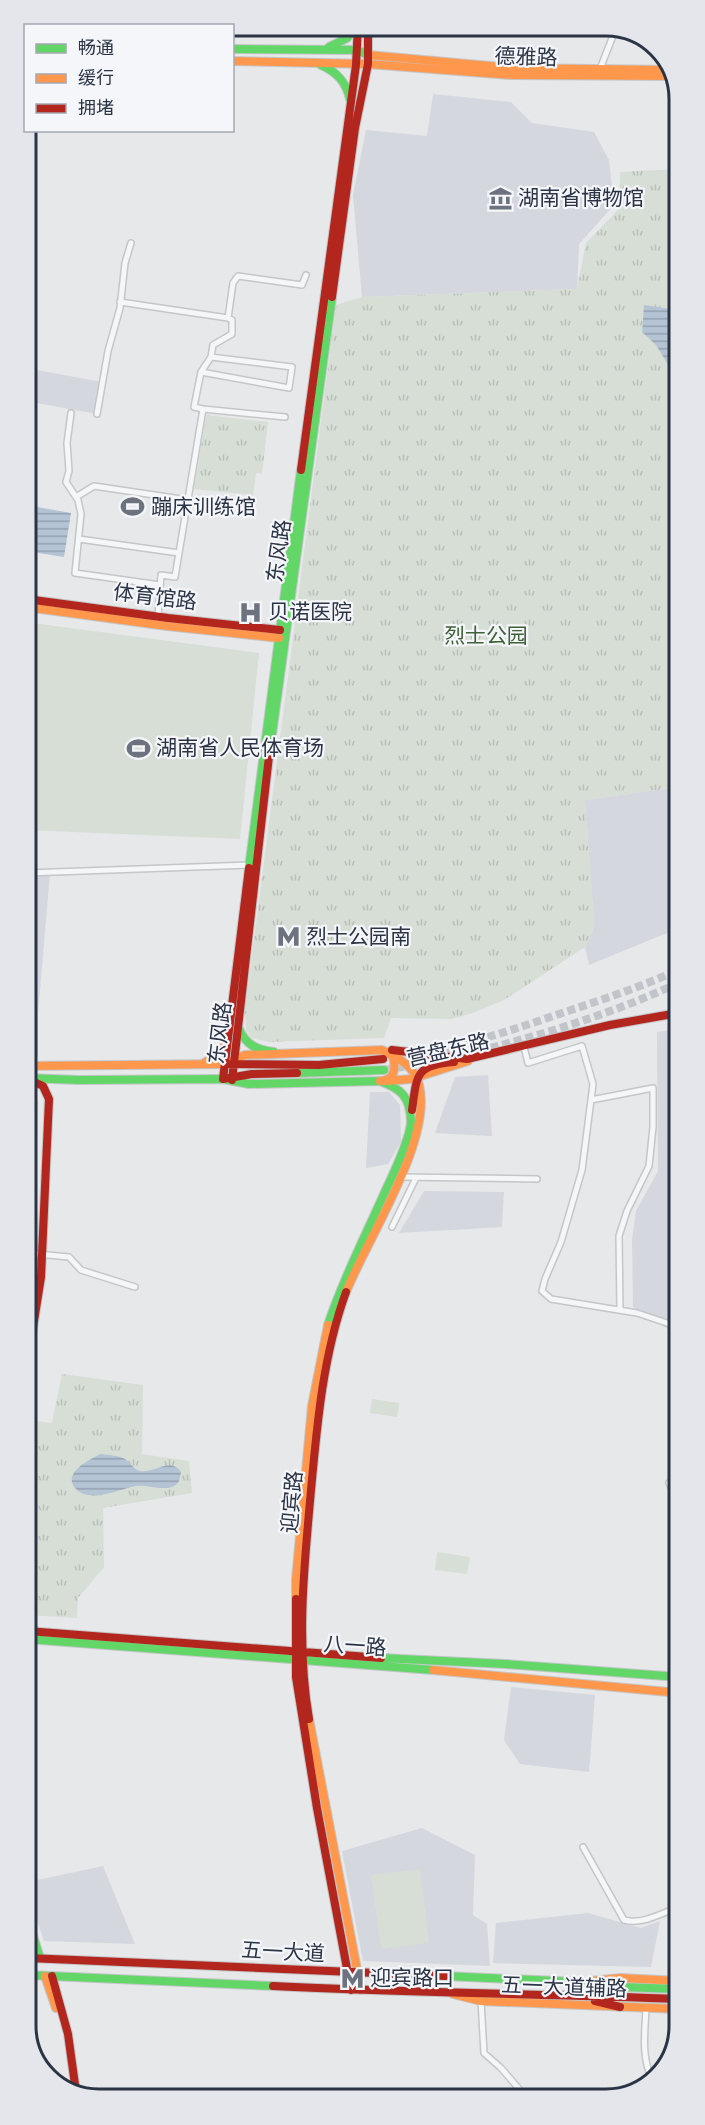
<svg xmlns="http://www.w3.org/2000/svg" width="705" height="2125" font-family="Karla,'Noto Sans SC',sans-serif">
<defs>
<pattern id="park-tufts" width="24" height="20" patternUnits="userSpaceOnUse" patternTransform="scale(1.5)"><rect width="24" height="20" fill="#d6ded6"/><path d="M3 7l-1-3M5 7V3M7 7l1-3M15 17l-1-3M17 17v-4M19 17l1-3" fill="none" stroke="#b8bfb9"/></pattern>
<pattern id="water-rules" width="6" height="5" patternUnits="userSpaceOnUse" patternTransform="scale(1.5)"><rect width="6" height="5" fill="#b4c4d5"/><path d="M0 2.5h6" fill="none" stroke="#93a0af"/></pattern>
</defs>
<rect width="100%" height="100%" fill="#e6e8ea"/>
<path fill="#d4d7dd" d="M433 94 511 102 532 123 594 132 609 160 614 205 579 244 577 289 362 297 353 195 366 130 427 136Z
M26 131H36L26 207Z
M26 368 102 382 97 414 26 401Z
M678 787V931L667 933 589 965 585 947 592 932 594 922 585 800Z
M50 873 38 1014V1056H27V877Z
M678 1029 679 1336 633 1307 632 1240 636 1211 658 1171 657 1032Z
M488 1075 492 1136 435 1133 455 1077Z
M27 1089 38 1102 33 1284 27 1309Z
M370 1092H389L400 1105 401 1142 388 1164 366 1168Z
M424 1191 504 1192 502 1227 399 1233Z
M511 1687 595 1695 589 1772 520 1764 504 1740Z
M422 1828 475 1855 473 1915 487 1924 490 1966 363 1961 342 1851Z
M103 1866 135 1944 44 1941 28 1893V1882Z
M588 1913 641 1928 660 1921 651 1967 493 1963 496 1923Z"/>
<path fill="url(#park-tufts)" d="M677 169 678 787 585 800 594 922 592 932 585 947 504 1000 473 1013 452 1019 391 1018 384 1038 269 1042 251 1038 246 1030 245 1009 336 305 362 297 577 289 586 243 620 208V172Z
M206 415 268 422 262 474 256 473 253 495 194 489Z
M62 1374 143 1385 142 1454 189 1461 192 1493 103 1508 104 1567 78 1598 77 1618 27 1615 31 1514 27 1471V1420L52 1423Z"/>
<path fill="#d6ded6" d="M32 623 259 653 240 839 27 830 26 667Z
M372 1399 399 1403 397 1417 370 1413Z
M437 1552 470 1557 467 1574 435 1570Z
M420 1869 429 1943 381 1949 371 1875Z"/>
<path fill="url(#water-rules)" d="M644 305 671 309 677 347V379L656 345 642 332Z
M26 505 71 513 64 557 26 551Z
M100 1454C108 1455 118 1455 125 1459 130 1462 133 1469 140 1471 154 1474 170 1456 181 1472 180 1476 180 1481 177 1484 167 1493 147 1484 136 1486 120 1489 91 1503 77 1490 60 1474 89 1460 100 1454Z"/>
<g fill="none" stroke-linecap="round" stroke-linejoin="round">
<path stroke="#c1c4c9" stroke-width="8" stroke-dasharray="8 4" stroke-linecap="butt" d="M456 1057C531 1038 608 1016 678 983
M394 1058C452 1050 507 1032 562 1013 601 1000 641 987 678 970
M384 1070 433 1062"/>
<defs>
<path id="street" d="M600 69 616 28
M120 302 228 318
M201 372 211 357
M203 409 285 417
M71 413 67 443 69 471 66 482 78 500 81 514 75 573 160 585
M97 414 108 351 120 308 125 263 131 243
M76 497 94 486 188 500
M79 539 179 553
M158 616 161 575 175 577 203 409 194 407 201 372 289 388 292 367 211 357 213 345 232 334V320L228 318 233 283 238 276 302 285 306 275
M27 873 250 865
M525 1051 528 1063 582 1046 593 1084 582 1170 561 1242 545 1279 542 1291 551 1299 637 1313 679 1327
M591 1100 653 1088V1127L649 1166 627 1211 619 1236 620 1310
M401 1177 537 1179
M392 1227 416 1178
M27 1253 69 1257 81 1270 135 1287
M669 1483 679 1505
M583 1847 624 1920C642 1925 662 1913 679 1907
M481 2001 484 2053 501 2068 526 2097
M646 2008C645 2032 641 2057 652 2079"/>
<path id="fast" d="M329 47 347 38 356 26
M232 49 357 50 368 55
M321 65C337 72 346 82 350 99
M269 756 332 297
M249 868 301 470
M239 1029C246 1045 257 1050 274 1052
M297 1073 384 1070
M27 1078 79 1080 223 1079 249 1084 380 1081
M328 1325C343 1279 365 1237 384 1194 392 1177 411 1138 411 1121 410 1096 401 1089 380 1081
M27 1639 433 1670
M381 1658 505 1664 679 1677
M28 1920 40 1958
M28 1975 273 1986
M445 1976 579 1982 621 1987 679 1989"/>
<path id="slow" d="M368 55 512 68 670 70
M232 61 368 64
M368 64 511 75 675 76
M26 607 167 626 279 638
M204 1063 219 1054 227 1042
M27 1066 225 1064 245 1055 382 1050 393 1056C396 1068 395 1081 380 1081
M387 1081 411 1079 468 1061
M346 1292C367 1239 433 1140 419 1085 415 1068 402 1061 389 1052
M296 1599V1579L312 1406 328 1325
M433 1670 679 1693
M309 1719 361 1990
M45 1976 56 2008
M591 1981 621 1978 679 1981
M453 1994 481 2001 679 2009"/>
<path id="jam" d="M26 236 31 237
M332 297 355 128 368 64V26
M301 470 356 65 358 26
M26 599 168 618 280 630
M249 868 223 1079 252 1074 297 1073
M392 1050 467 1059 610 1025 678 1013
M229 1064 319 1065 383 1059
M232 1080 269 756
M412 1110C417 1075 415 1065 454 1062
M27 1365 41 1277 49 1099 43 1086 28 1079
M296 1599V1677L317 1808 351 1990
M27 1631 381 1658
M309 1719C296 1642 304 1567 311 1490 317 1424 323 1355 346 1292
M28 1958 445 1976
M52 1976 68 2034 76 2092
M273 1986C408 1993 544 1994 679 1999
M595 2001 620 2007"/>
</defs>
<use href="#street" stroke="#c4c6c8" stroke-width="8"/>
<use href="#fast" stroke="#c4c6c8" stroke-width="10"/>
<use href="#slow" stroke="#c4c6c8" stroke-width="10"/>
<use href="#jam" stroke="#c4c6c8" stroke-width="10"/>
<use href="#street" stroke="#f5f6f7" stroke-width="5"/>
<use href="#fast" stroke="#63d668" stroke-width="8"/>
<use href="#slow" stroke="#ff974d" stroke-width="8"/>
<use href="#jam" stroke="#b3261e" stroke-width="8"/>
</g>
<defs>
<symbol id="museum-bare" viewBox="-9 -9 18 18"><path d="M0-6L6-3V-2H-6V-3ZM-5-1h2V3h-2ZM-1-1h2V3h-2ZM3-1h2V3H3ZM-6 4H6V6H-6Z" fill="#6c737f" stroke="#f4f6f9" stroke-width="2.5" paint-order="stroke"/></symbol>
<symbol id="stadium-bare" viewBox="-9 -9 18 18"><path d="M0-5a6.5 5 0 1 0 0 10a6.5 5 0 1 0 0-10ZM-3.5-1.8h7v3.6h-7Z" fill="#6c737f" stroke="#f4f6f9" stroke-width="2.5" paint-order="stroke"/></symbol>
<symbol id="hospital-bare" viewBox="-9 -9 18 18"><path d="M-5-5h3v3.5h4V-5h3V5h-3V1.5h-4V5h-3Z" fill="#6c737f" stroke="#f4f6f9" stroke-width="2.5" paint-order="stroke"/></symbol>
<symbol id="metro-bare" viewBox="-9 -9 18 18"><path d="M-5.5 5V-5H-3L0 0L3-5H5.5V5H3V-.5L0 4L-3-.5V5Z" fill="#6c737f" stroke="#f4f6f9" stroke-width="2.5" paint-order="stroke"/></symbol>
</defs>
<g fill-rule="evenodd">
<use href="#museum-bare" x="484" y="182" width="33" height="33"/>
<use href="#stadium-bare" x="116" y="490" width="33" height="33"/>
<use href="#hospital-bare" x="234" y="596" width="33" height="33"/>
<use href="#stadium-bare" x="122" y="732" width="33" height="33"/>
<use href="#metro-bare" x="272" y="920" width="33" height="33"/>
<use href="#metro-bare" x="336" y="1962" width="33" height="33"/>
</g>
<g text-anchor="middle" stroke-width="4.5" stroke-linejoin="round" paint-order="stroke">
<g font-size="21" fill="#2b3445" stroke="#f4f6f9">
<text transform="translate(526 57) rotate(2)" y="7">德雅路</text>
<text transform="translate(279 551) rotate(-82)" y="7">东风路</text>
<text transform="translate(155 597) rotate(7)" y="7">体育馆路</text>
<text transform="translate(220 1033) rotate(-83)" y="7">东风路</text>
<text transform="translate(448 1050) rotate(-13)" y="7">营盘东路</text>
<text transform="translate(292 1502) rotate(-85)" y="7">迎宾路</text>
<text transform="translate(355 1646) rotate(4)" y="7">八一路</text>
<text transform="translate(283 1952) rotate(3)" y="7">五一大道</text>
<text transform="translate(564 1987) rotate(2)" y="7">五一大道辅路</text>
</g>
<g font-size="21" fill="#2b3445" stroke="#f4f6f9" text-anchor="start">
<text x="518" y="205">湖南省博物馆</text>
<text x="151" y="514">蹦床训练馆</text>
<text x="268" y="619">贝诺医院</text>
<text x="156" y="755">湖南省人民体育场</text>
<text x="306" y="944">烈士公园南</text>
<text x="370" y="1985">迎宾路口</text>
</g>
<g font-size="21" fill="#3f6138" stroke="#f4f6f9">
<text x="486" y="643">烈士公园</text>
</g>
</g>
<path d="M0 0H705V2125H0ZM99 36H606A63 63 0 0 1 669 99V2026A63 63 0 0 1 606 2089H99A63 63 0 0 1 36 2026V99A63 63 0 0 1 99 36Z" fill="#e4e6eb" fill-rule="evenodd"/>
<path fill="none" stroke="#2b3445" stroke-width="3" d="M99 36H606A63 63 0 0 1 669 99V2026A63 63 0 0 1 606 2089H99A63 63 0 0 1 36 2026V99A63 63 0 0 1 99 36Z"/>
<rect x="24" y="24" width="210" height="108" fill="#f4f6f9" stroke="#a4a8b1" stroke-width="1.5"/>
<rect x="36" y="44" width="30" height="9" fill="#63d668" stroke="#a4a8b1" stroke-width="1.5"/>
<text x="78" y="54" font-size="18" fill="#2b3445">畅通</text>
<rect x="36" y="74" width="30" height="9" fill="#ff974d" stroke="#a4a8b1" stroke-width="1.5"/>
<text x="78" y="84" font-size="18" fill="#2b3445">缓行</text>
<rect x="36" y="104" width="30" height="9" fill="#b3261e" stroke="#a4a8b1" stroke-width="1.5"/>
<text x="78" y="114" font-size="18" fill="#2b3445">拥堵</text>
</svg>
